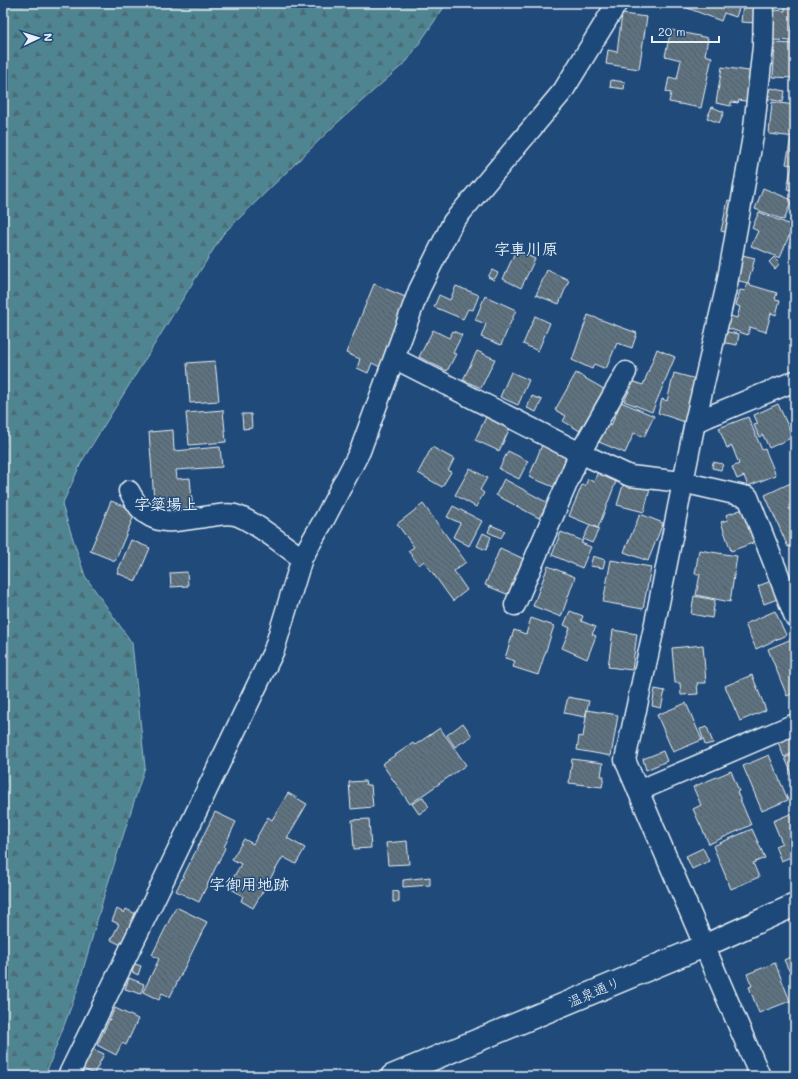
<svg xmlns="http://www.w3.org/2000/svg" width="798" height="1079" font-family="Mali,'Klee One',sans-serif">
<defs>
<pattern id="forest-firs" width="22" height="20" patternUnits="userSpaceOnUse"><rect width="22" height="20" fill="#4f8491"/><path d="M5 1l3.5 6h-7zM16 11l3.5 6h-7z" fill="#4b6c75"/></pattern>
<pattern id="building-back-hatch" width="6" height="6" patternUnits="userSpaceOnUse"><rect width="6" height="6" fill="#5f7280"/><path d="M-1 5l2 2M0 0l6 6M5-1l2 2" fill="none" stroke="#525d65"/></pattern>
</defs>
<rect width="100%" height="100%" fill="#1f4a7a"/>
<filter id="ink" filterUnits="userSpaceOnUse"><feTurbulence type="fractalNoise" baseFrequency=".025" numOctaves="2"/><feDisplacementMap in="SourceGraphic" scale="8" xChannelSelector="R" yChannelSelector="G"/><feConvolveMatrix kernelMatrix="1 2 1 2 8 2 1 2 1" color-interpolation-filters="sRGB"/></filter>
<g filter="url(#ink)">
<path fill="url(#forest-firs)" stroke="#9cbac4" d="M3 3H447L407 61 336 124 223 234 82 461 62 505 85 576 132 643 145 767 104 896 77 991 45 1076H3Z"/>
<path fill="url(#building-back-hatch)" stroke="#e8f1f8" d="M687 3H741L736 17 724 13 721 21 685 7Z
M743 3H754L757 23 741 22Z
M785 3H795V26H792V41L773 40 774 10 785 11Z
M622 14 647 17 639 69 606 64 608 50 617 52Z
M671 30 708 38 705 55 712 57 701 108 669 102 671 93 666 92 669 77 677 79 681 60 665 56Z
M775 43 795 44V69L793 78 773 77Z
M722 67 755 72 751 102 739 100 738 103 731 102V106L716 103Z
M611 80 625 82 624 89 610 87Z
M771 88 785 91 783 102 768 99Z
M772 102 795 105V137L769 134Z
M712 107 724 112 719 123 707 118Z
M791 138 795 139V191L787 189 792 165 786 164Z
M763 188 792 200 784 220 755 209Z
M728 200 736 202 729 233 721 231Z
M759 212 793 226 780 258 751 246 758 231 752 228Z
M516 250 535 259 521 288 503 279Z
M742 255 755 258 748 283 735 280Z
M774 257 780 263 775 269 769 262Z
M492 270 498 273 494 280 488 277Z
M547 270 569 280 559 304 536 295Z
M374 284 408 298 380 367 372 363 368 373 357 368 360 359 346 353Z
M747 284 777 293 775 299 780 300 776 315 771 313 766 332 750 327 748 335 727 328 730 316 737 318 740 307 736 305 740 290 745 291Z
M456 286 479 295 473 310 468 309 463 319 434 307 439 295 450 300Z
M485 296 516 310 501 345 481 337 486 324 475 320Z
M588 315 637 333 632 348 617 343 606 369 594 364 592 369 572 360Z
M535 316 550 323 538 351 523 344Z
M433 330 449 338 453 331 462 335 453 353 456 354 447 371 419 357Z
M722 331 739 334 737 345 720 342Z
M657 349 675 357 652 412 624 401 634 382 643 385Z
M477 351 495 359 481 388 463 380Z
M215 361 219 401 190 403 187 363Z
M511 372 529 380 518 405 500 397Z
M576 373 604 389 580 431 563 421 566 416 555 410Z
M674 373 696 379 685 422 658 413 662 399 667 401Z
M532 396 542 400 536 412 527 408Z
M621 402 654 416 644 437 634 433 625 453 599 442 606 424 611 426Z
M778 404 793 437 769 448 763 435 759 437 754 425 758 424 754 415Z
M223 410 226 442 189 445 186 413Z
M242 414H251L252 428 243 429Z
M487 415 511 426 499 451 475 440Z
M748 417 762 450 765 449 776 475 748 486 744 476 737 479 732 467 739 464 732 446 727 448 719 428Z
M173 430 174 451 220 447 222 467 176 470 177 479 190 478 193 511 155 514 149 432Z
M542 445 567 455 554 487 529 477Z
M432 447 454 459 448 471 451 472 442 487 418 473Z
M508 451 528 461 519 479 499 469Z
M713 462 723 464 721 470 712 468Z
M470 468 487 478 480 490 484 493 476 507 455 495Z
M598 471 617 479 598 528 569 516 582 485 585 486 588 479 594 482Z
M504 479 548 503 539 518 496 495Z
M795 481V544L788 547 765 495Z
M624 482 650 489 644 512 617 505Z
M111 501 136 511 115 561 90 551Z
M423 504 466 562 454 571 467 590 453 601 424 561 419 565 408 551 414 547 397 524Z
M453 506 482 521 469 546 453 537 460 523 447 517Z
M746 508 758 541 731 551 721 522 728 520 726 515Z
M640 514 663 523 648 561 624 552Z
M491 525 505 531 501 538 488 532Z
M590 525 599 529 592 543 583 539Z
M561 532 583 541 581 543 591 547 582 568 552 555Z
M483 533 491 537 486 550 477 546Z
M131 540 150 548 136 581 117 573Z
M500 548 524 559 509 595 485 585Z
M699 550 737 556 730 602 696 595 700 574H695Z
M593 556 605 560 603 568 590 566Z
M611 560 651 567 643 609 603 602Z
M548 566 575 577 561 617 533 606Z
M187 572 188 586 171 587 170 573Z
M774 580 780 598 764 604 758 586Z
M694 596 715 600 712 618 691 614Z
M570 611 583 616 581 621 596 627 592 634 596 636 587 659 562 648 570 628 564 625Z
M775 611 786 635 756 649 745 624Z
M531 618 554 626 538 675 513 667 515 661 505 658 514 630 526 634Z
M613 630 637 634 632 670 608 667Z
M794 638 795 642V692L787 696 768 649Z
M703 645 706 683H697L698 694 681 695 680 683H675L672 648Z
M752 675 766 710 740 721 725 686Z
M655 689 665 691 661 708 652 706Z
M568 697 589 701 585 717 564 713Z
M686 703 702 740 673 752 657 715Z
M587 710 618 715 611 756 577 750 579 736 583 737Z
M463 723 472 736 455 747 447 735Z
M707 727 713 743 705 745 700 729Z
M440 728 466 765 410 804 382 764 413 743 415 745Z
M795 735V752L784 757 778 742Z
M663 751 667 761 646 770 643 759Z
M795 754V781L785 758Z
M769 755 788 800 762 811 743 766Z
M572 759 603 763 601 776H604L602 787 569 783Z
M731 771 739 791 737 792 751 825 709 844 693 809 701 805 693 787Z
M365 781 366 785H371L373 807 351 809 349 782Z
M288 793 307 804 287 838 305 848 296 864 283 857 253 908 241 901 243 896 228 887 241 864 232 859 244 839 253 844 268 817 272 820Z
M423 797 429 807 419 814 412 804Z
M215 812 236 822 224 847 225 848 199 902 176 891Z
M795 812V865H794L791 857 781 861 775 846 782 843 773 821Z
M369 819 371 848 354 849 352 820Z
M752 829 765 858 753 863 759 877 731 889 713 846Z
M407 841 409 864 388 865 386 843Z
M703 848 709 861 692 869 686 856Z
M430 877V885L403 887V880Z
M393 891 399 892V902H393Z
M176 907 207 922 170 997 162 993 159 1000 143 992 159 959 152 955Z
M117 909 124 913 126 909 140 916 125 947 111 940 119 924 112 921Z
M795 955V983L784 960Z
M775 963 790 1001 759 1013 749 987 752 986 747 974Z
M135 964 141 966 138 975 132 972Z
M129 978 144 984 141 994 125 989Z
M115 1008 138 1019 126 1045 122 1043 116 1055 97 1045Z
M93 1049 104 1054 94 1074 83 1069Z"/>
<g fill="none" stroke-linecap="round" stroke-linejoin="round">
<defs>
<path id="street" d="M394 358 580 453 630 476 682 482 748 497 795 617
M695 422 795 381
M129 491C132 496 135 502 139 507 158 530 186 519 211 516 219 515 227 513 235 515 255 521 284 546 302 558
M515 605 580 453 626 372
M638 791 795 724
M68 1076 154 900 274 650 302 558 325 518 360 451 419 290 453 222 563 91 617 3
M760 1076 625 760 655 623 695 422 727 284 753 136 763 46 764 3"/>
<path id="secondary" d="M392 1076 704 946 795 905"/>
</defs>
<use href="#street" stroke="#e8f1f8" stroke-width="23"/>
<use href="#secondary" stroke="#e8f1f8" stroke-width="25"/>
<use href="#street" stroke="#1f4a7a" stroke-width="20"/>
<use href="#secondary" stroke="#1f4a7a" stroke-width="22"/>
</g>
</g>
<g text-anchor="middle" stroke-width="3" stroke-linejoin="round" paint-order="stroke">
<g font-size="14" fill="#e8f1f8" stroke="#1f4a7a">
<text transform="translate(594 992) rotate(-23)" y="5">温泉通り</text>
</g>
<g font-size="16" font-weight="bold" fill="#e8f1f8" stroke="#1f4a7a">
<text x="526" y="255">字車川原</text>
<text x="166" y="510">字簗場上</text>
<text x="249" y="890">字御用地跡</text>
</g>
</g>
<rect width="798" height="1079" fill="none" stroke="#1f4a7a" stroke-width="16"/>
<rect x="8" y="8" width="782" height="1063" fill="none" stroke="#e8f1f8" stroke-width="1.5" filter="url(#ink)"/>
<g transform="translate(38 38) rotate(86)" stroke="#1f4a7a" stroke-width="3" paint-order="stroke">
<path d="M0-3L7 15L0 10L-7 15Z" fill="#e8f1f8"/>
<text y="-6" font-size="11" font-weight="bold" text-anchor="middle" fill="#e8f1f8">N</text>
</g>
<path d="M652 36v6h67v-6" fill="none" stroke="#e8f1f8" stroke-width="2"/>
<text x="658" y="36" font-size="12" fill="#e8f1f8" stroke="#1f4a7a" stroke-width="3" paint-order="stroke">20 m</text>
</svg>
